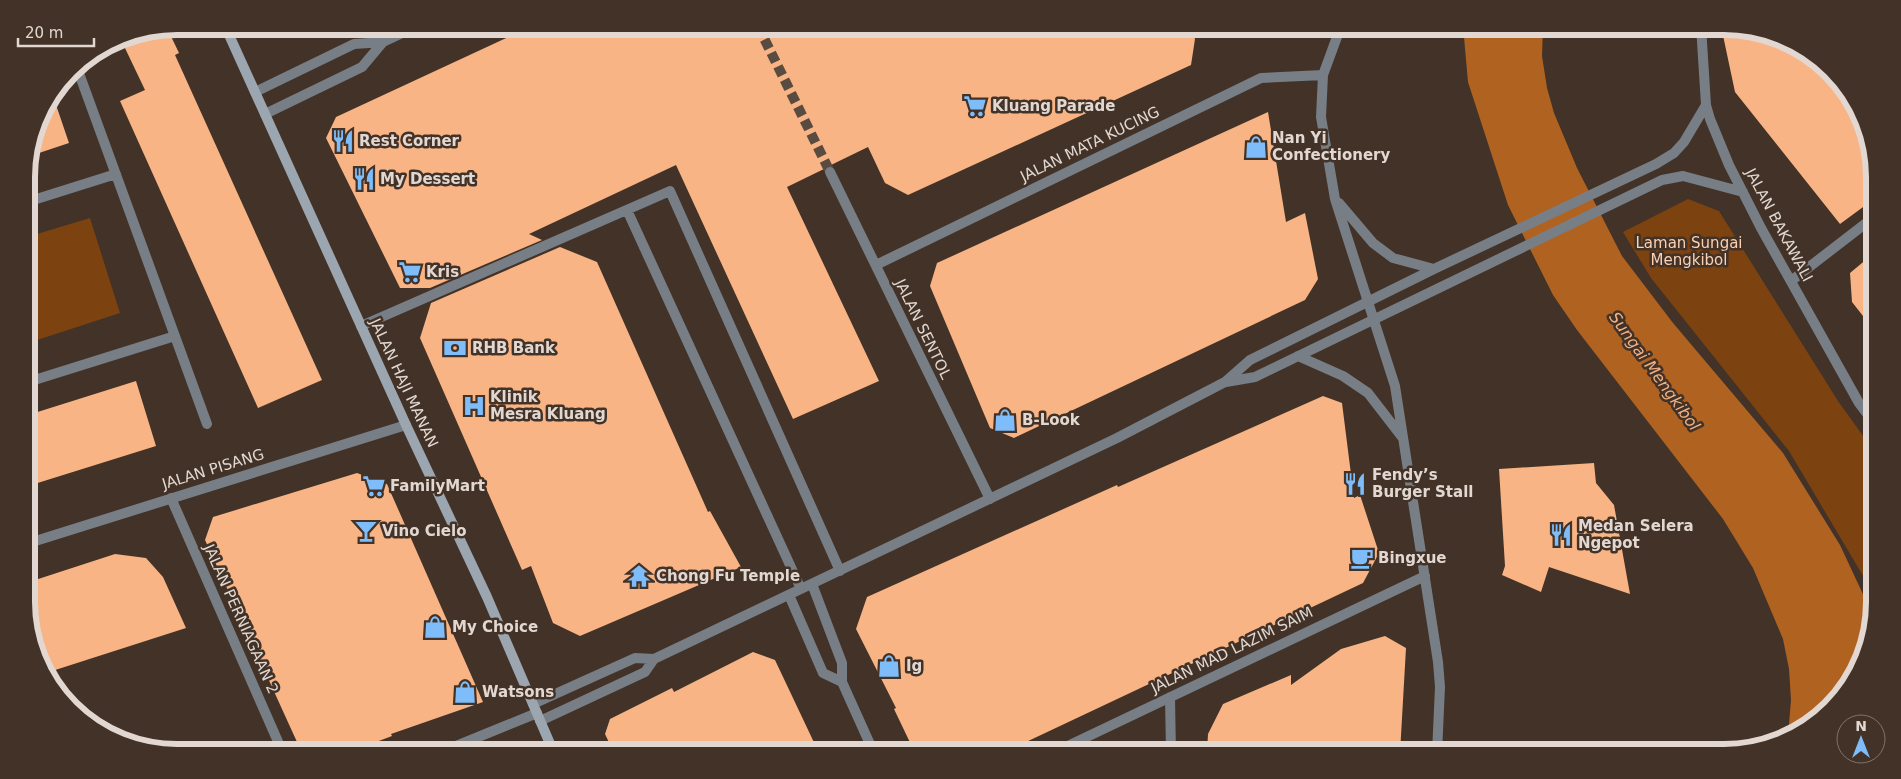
<svg xmlns="http://www.w3.org/2000/svg" width="1901" height="779" font-family="'DejaVu Sans',sans-serif">
<rect width="100%" height="100%" fill="#423227"/>
<path fill="#7c4210" d="M1688 199 1719 211 1838 401 1874 451 1875 596 1789 451 1651 278 1623 232Z
M90 218 120 313 28 343 27 237Z"/>
<path fill="#b06320" d="M1463 26H1543L1542 56 1547 88 1554 113 1577 168 1622 256 1673 323 1783 453 1840 545 1868 605 1872 618 1867 651 1844 694 1816 722 1788 736 1791 700 1789 669 1783 639 1753 568 1723 519 1577 330 1553 295 1508 205 1468 82Z"/>
<path fill="#f8b484" d="M532 26H711L714 33 728 26H1189L1195 39 1191 65 908 195 885 183 868 147 831 165 827 166 824 169 787 187 879 381 793 419 676 165 529 234 542 240 430 288H400L326 138 336 117Z
M1721 26 1773 34 1816 57 1843 85 1873 157 1874 199 1840 224 1735 92Z
M167 28 179 53 175 55 322 380 258 408 120 101 145 90 124 46 160 30Z
M53 96 69 143 30 156 42 110Z
M1268 112 1286 222 1305 213 1318 279 1305 300 1014 438 990 428 930 286 937 263Z
M560 247 597 262 708 512 710 511 741 567 580 636 553 623 531 566 522 570 420 338 431 303Z
M1874 253V330L1852 302 1850 273Z
M136 381 156 446 28 486V415Z
M1323 396 1342 403 1354 498 1360 495 1379 553 1363 583 1003 753H915L894 709 896 708 856 629 867 597 1117 485 1118 487Z
M1594 463 1596 483 1614 505 1630 594 1549 567 1541 592 1502 575 1505 566 1499 469Z
M357 473 387 484 483 702 391 734 392 736 347 753H302L205 540 213 517Z
M115 554 146 558 163 577 186 628 49 672 29 631V582Z
M1385 636 1406 648 1400 753H1207L1208 734 1223 704 1291 675V685L1341 649Z
M753 652 775 660 819 753H614L605 734 610 719 672 688 674 692Z"/>
<g fill="none" stroke-linecap="round" stroke-linejoin="round">
<path stroke="#5a4b40" stroke-width="10" stroke-dasharray="10 5" stroke-linecap="butt" d="M758 26 830 172"/>
<path stroke="#777e85" stroke-width="10" d="M1341 26 1323 75 1321 117 1335 199 1395 386 1438 662 1440 687 1437 753
M1701 26 1706 105 1710 119 1729 165 1761 228 1859 403 1874 423
M76 65 207 424
M255 92 354 44 383 42 417 26
M265 114 362 67 383 42
M830 172 990 499
M27 202 116 174
M1339 203 1373 243 1393 258 1434 269
M627 210 801 589
M876 265 1261 78 1323 75
M1791 281 1874 217
M361 326 670 191 840 571
M1298 356 1343 376 1368 393 1402 437
M28 382 175 336
M1226 382 1255 377 1662 180 1683 176 1743 192
M171 498 283 753
M29 543 406 425
M812 584 842 663V682L874 753
M789 595 823 673 842 682
M1170 697 1171 753
M533 704 635 658 654 659
M540 721 645 672 654 659 1117 438 1225 382 1250 360 1434 269 1656 164 1674 153 1684 142 1706 105
M439 753 537 713
M1053 753 1425 576"/>
<path stroke="#9ba6b1" stroke-width="10" d="M225 26 406 425 487 597 554 753"/>
</g>
<defs>
<symbol id="supermarket-bare" viewBox="-9 -9 18 18"><path d="M-6-5.5h2.5l.6 2H6L4.5 2H-2.5L-4.4-4H-6ZM-1.5 3.2a1.3 1.3 0 1 0 .1 0ZM3 3.2a1.3 1.3 0 1 0 .1 0Z" fill="#7ebdf9" stroke="#423227" stroke-width="2.5" paint-order="stroke"/></symbol>
<symbol id="restaurant-bare" viewBox="-9 -9 18 18"><path d="M-5-6h1v4h1v-4h1v4h1v-4h1v5L-1.5 .5V6h-2V.5L-5-1ZM5-6V6H3V1.5H1.5Q1.5-4 5-6Z" fill="#7ebdf9" stroke="#423227" stroke-width="2.5" paint-order="stroke"/></symbol>
<symbol id="shop-bare" viewBox="-9 -9 18 18"><path d="M-5-2.5h2.3a2.7 3.5 0 0 1 5.4 0H5L5.5 6h-11ZM-1.5-2.5h3a1.5 2.3 0 0 0-3 0Z" fill="#7ebdf9" stroke="#423227" stroke-width="2.5" paint-order="stroke"/></symbol>
<symbol id="bank-bare" viewBox="-9 -9 18 18"><path d="M-6-4H6V4H-6ZM0-2.3a2.3 2.3 0 1 0 0 4.6a2.3 2.3 0 1 0 0-4.6Z" fill="#7ebdf9" stroke="#423227" stroke-width="2.5" paint-order="stroke"/></symbol>
<symbol id="hospital-bare" viewBox="-9 -9 18 18"><path d="M-5-5h3v3.5h4V-5h3V5h-3V1.5h-4V5h-3Z" fill="#7ebdf9" stroke="#423227" stroke-width="2.5" paint-order="stroke"/></symbol>
<symbol id="bar-bare" viewBox="-9 -9 18 18"><path d="M-6-5H6L.8 .8V4.5H3.5V6h-7V4.5H-.8V.8Z" fill="#7ebdf9" stroke="#423227" stroke-width="2.5" paint-order="stroke"/></symbol>
<symbol id="cafe-bare" viewBox="-9 -9 18 18"><path d="M-5.5-4.5H6V0H3Q3 3.5 0 3.5H-2.5Q-5.5 3.5-5.5 0ZM3-3.2v2h1.7v-2ZM-6 4.5H4V6H-6Z" fill="#7ebdf9" stroke="#423227" stroke-width="2.5" paint-order="stroke"/></symbol>
<symbol id="temple-bare" viewBox="-9 -9 18 18"><path d="M0-6L5-2H3V0L6.5 2.5H4V6H1.5V3h-3V6H-4V2.5H-6.5L-3 0V-2H-5Z" fill="#7ebdf9" stroke="#423227" stroke-width="2.5" paint-order="stroke"/></symbol>
</defs>
<g fill-rule="evenodd">
<use href="#supermarket-bare" x="959" y="90" width="32" height="32"/>
<use href="#restaurant-bare" x="327" y="125" width="32" height="32"/>
<use href="#shop-bare" x="1240" y="131" width="32" height="32"/>
<use href="#restaurant-bare" x="348" y="163" width="32" height="32"/>
<use href="#supermarket-bare" x="394" y="256" width="32" height="32"/>
<use href="#bank-bare" x="439" y="332" width="32" height="32"/>
<use href="#hospital-bare" x="458" y="390" width="32" height="32"/>
<use href="#shop-bare" x="989" y="404" width="32" height="32"/>
<use href="#restaurant-bare" x="1339" y="468" width="32" height="32"/>
<use href="#supermarket-bare" x="358" y="470" width="32" height="32"/>
<use href="#bar-bare" x="350" y="515" width="32" height="32"/>
<use href="#restaurant-bare" x="1545" y="519" width="32" height="32"/>
<use href="#cafe-bare" x="1346" y="542" width="32" height="32"/>
<use href="#temple-bare" x="623" y="560" width="32" height="32"/>
<use href="#shop-bare" x="419" y="611" width="32" height="32"/>
<use href="#shop-bare" x="873" y="650" width="32" height="32"/>
<use href="#shop-bare" x="449" y="676" width="32" height="32"/>
</g>
<g text-anchor="middle" stroke-width="5" stroke-linejoin="round" paint-order="stroke">
<g font-size="15" font-weight="bold" fill="#e2d8d1" stroke="#423227" text-anchor="start">
<text x="992" y="111">Kluang Parade</text>
<text x="1272" y="143">Nan Yi<tspan x="1272" dy="17">Confectionery</tspan></text>
<text x="359" y="146">Rest Corner</text>
<text x="380" y="184">My Dessert</text>
<text x="426" y="277">Kris</text>
<text x="472" y="353">RHB Bank</text>
<text x="490" y="402">Klinik<tspan x="490" dy="17">Mesra Kluang</tspan></text>
<text x="1022" y="425">B-Look</text>
<text x="1372" y="480">Fendy’s<tspan x="1372" dy="17">Burger Stall</tspan></text>
<text x="390" y="491">FamilyMart</text>
<text x="1578" y="531">Medan Selera<tspan x="1578" dy="17">Ngepot</tspan></text>
<text x="382" y="536">Vino Cielo</text>
<text x="1378" y="563">Bingxue</text>
<text x="656" y="581">Chong Fu Temple</text>
<text x="452" y="632">My Choice</text>
<text x="906" y="671">Ig</text>
<text x="482" y="697">Watsons</text>
</g>
<g font-size="15" fill="#e2d8d1" stroke="#423227">
<text transform="translate(1090 144) rotate(-26)" y="5">JALAN MATA KUCING</text>
<text transform="translate(1779 225) rotate(62)" y="5">JALAN BAKAWALI</text>
<text transform="translate(923 329) rotate(64)" y="5">JALAN SENTOL</text>
<text transform="translate(404 383) rotate(65)" y="5">JALAN HAJI MANAN</text>
<text transform="translate(213 469) rotate(-17)" y="5">JALAN PISANG</text>
<text transform="translate(241 619) rotate(66)" y="5">JALAN PERNIAGAAN 2</text>
<text transform="translate(1232 650) rotate(-26)" y="5">JALAN MAD LAZIM SAIM</text>
</g>
<g font-size="15" fill="#fbd0b3" stroke="#423227">
<text x="1689" y="248">Laman Sungai<tspan x="1689" dy="17">Mengkibol</tspan></text>
</g>
<g font-size="16" font-style="italic" fill="#f1b286" stroke="#423227">
<text transform="translate(1655 371) rotate(54)" y="6">Sungai Mengkibol</text>
</g>
</g>
<path d="M0 0H1901V779H0ZM177 35H1724A142 142 0 0 1 1866 177V602A142 142 0 0 1 1724 744H177A142 142 0 0 1 35 602V177A142 142 0 0 1 177 35Z" fill="#423227" fill-rule="evenodd"/>
<path fill="none" stroke="#e2d8d1" stroke-width="6" d="M177 35H1724A142 142 0 0 1 1866 177V602A142 142 0 0 1 1724 744H177A142 142 0 0 1 35 602V177A142 142 0 0 1 177 35Z"/>
<g transform="translate(1861 739)"><circle r="24" fill="#423227" stroke="#82746b"/>
<path d="M0-4L9 19L0 12L-9 19Z" fill="#7ebdf9"/>
<text y="-8" font-size="14" font-weight="bold" text-anchor="middle" fill="#e2d8d1">N</text>
</g>
<path d="M18 38v8h76v-8" fill="none" stroke="#e2d8d1" stroke-width="2.5"/>
<text x="25" y="38" font-size="15" fill="#e2d8d1" stroke="#423227" stroke-width="4" paint-order="stroke">20 m</text>
</svg>
